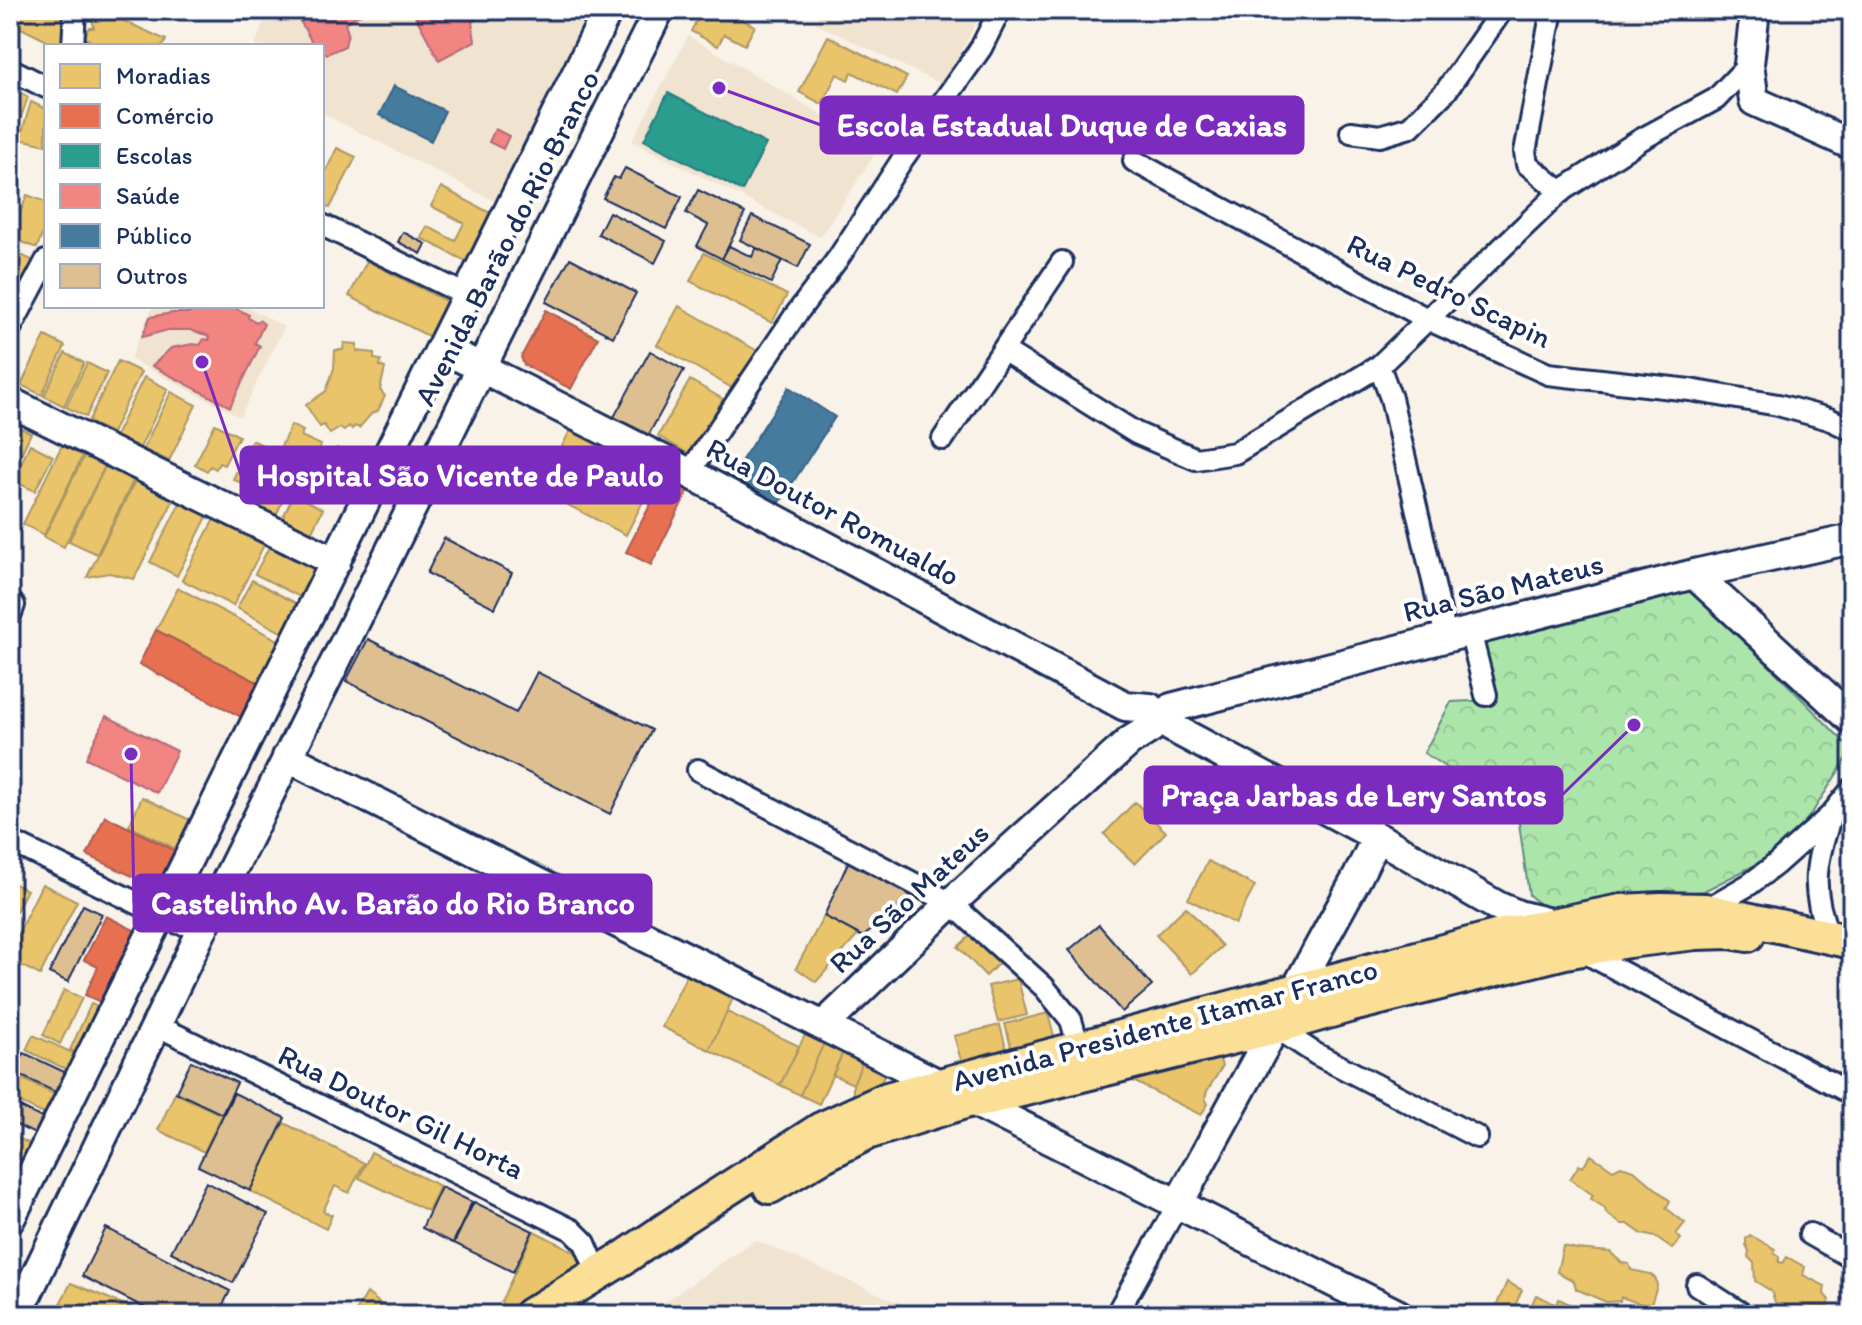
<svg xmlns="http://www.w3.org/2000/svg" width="1862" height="1325" font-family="Itim,sans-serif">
<defs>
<pattern id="park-crowns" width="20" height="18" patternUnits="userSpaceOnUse" patternTransform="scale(2)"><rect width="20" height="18" fill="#ace5aa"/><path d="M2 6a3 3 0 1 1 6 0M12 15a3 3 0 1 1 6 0" fill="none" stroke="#93c595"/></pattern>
</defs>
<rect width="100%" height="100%" fill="#f8f2e9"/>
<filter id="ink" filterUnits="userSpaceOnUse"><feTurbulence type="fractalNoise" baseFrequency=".0125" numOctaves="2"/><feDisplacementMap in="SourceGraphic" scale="16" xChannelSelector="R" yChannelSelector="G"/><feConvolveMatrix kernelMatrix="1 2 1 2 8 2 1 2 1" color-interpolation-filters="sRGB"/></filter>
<g filter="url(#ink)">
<path fill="#f0e3cf" d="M268 10H588L536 121 500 204 322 113V46H255Z
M822 10H888L894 13 896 10H983L943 85 815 23Z
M688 36 879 148 820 237 632 141Z
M153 306H246L284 327 240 417 130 359Z
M755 1240 927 1315H646Z"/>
<path fill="url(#park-crowns)" stroke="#648a84" stroke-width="2" d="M1691 586 1852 750 1812 813 1789 841 1769 858 1704 891 1622 898 1547 911 1529 895 1513 780 1468 782 1424 753 1451 702 1495 700 1483 635Z"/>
<path fill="#e9c46a" stroke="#ab9766" stroke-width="2" d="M17 10H65L64 46H57L11 23Z
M100 10 166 40 163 46H91V41L86 38 87 31 89 28H94L92 18Z
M702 10H723L755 26 745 45 724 34 718 46 691 31Z
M828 36 907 77 897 95 852 72 848 80 837 74 822 104 799 92Z
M13 88 28 97 16 132 10 130V93Z
M31 102 46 109V145L20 139Z
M337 148 356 157 330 208 322 204V179Z
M441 187 492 214 467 262 421 238 427 226 455 241 464 223 431 206Z
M27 195 46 202V224L37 248 11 238Z
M10 250 36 262 22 290 10 285Z
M704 253 787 295 772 323 690 281Z
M367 261 448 302 430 337 349 296Z
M679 306 761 353 739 392 657 345Z
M45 336 65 346 42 395 21 385Z
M344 343 357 344V351L374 353V359L381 360 380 366 385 368 380 390 385 396 378 411 372 413 359 428 355 426 352 429 349 426 344 431 340 428 330 434 324 425 320 427 306 405 326 391 334 368 335 350H343Z
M65 353 84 363 64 406 44 396Z
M118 361 141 372 112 433 88 422Z
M87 363 107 373 86 417 66 407Z
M144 377 168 389 140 448 115 436Z
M690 380 723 399 691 455 658 436Z
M171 392 196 405 169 461 143 449Z
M10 423 31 433 10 478Z
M215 424 239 436 224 465 219 463 216 469 210 466 207 471 195 464Z
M291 425 303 431 301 436 321 445 319 450 332 457 337 448 366 463 351 495 321 480 325 472 311 465 309 468 291 459 288 465 275 459Z
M572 427 658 472 626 535 539 490Z
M252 440 273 450 254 490 233 479Z
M63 443 84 453 44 535 23 524Z
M30 444 53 456 35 491 13 481Z
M85 454 106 464 64 547 44 537Z
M106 465 134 479 97 554 69 541Z
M136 479 174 499 134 579 109 573 87 577Z
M264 480 287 491 275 518 251 507Z
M294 494 323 509 310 535 281 521Z
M181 501 208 515 177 576 150 562Z
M214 519 264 545 233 606 182 580Z
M269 547 320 573 306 600 255 574Z
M252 580 303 607 288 636 237 608Z
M178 588 282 642 261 684 156 630Z
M142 797 190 820 176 849 129 826Z
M1135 802 1166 832 1135 864 1104 834Z
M1208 861 1255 886 1235 924 1188 899Z
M10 882 27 890 12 919 10 917Z
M42 884 77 901 40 975 10 960V950Z
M1186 907 1222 946 1192 974 1156 935Z
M824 916 859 934 816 982 796 968Z
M975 931 1002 960 986 976 958 947Z
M688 972 735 994 709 1050 662 1027Z
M1018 979 1027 1015 998 1022 988 986Z
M64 990 82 998 60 1044 43 1035Z
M91 1004 109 1012 87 1057 70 1050Z
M727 1012 799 1046 780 1085 709 1050Z
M1048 1013 1056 1045 1013 1055 1005 1024Z
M1000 1025 1008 1056 963 1067 954 1036Z
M33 1035 84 1058 76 1074 26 1050Z
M805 1035 824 1043 800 1095 780 1085Z
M824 1043 843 1052 819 1104 800 1095Z
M843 1052 863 1061 853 1084 833 1075Z
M1219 1054 1222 1067 1207 1091 1205 1098 1208 1104 1201 1115 1133 1081 1132 1075Z
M863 1061 886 1072 876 1093 853 1098V1084Z
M10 1073 63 1098 54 1119 10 1098Z
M175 1093 222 1115 204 1152 158 1130Z
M284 1123 364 1163 349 1193 335 1186 323 1211 332 1215 326 1229 250 1191Z
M10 1134 34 1146 26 1162 10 1154Z
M371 1152 440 1186 428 1211 359 1178Z
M1591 1155 1613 1170 1621 1166 1634 1170 1670 1201 1666 1208 1685 1223 1676 1234 1681 1239 1672 1249 1655 1237 1642 1234 1628 1224H1621L1606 1213 1605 1208 1591 1199 1593 1195 1570 1179 1579 1165 1583 1167Z
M534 1231 581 1255 586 1275 517 1315H508L501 1302Z
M1750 1235 1775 1249 1774 1253 1779 1256V1262L1783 1263 1787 1257 1805 1267 1803 1275 1825 1286 1824 1294 1829 1300 1827 1307 1831 1313 1829 1315H1790L1781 1308 1775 1302 1771 1291 1755 1281 1754 1263 1748 1257 1749 1251 1746 1245V1239Z
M1563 1246 1577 1249 1610 1252 1622 1263 1629 1264 1631 1270 1650 1274 1656 1279 1657 1286 1650 1307 1621 1297 1620 1301 1606 1302 1576 1289 1574 1281 1557 1272Z
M1507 1282 1522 1290 1511 1315H1492Z
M71 1283 149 1315H60L55 1313Z
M367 1293 395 1315H354Z
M1536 1295 1557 1305 1552 1315H1527Z
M1559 1299 1586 1312 1584 1315H1552Z"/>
<path fill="#e76f51" stroke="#aa5c55" stroke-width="2" d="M546 310 598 338 571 389 524 365 521 357Z
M667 472 691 485 651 565 626 552Z
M156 630 261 684 243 718 139 664Z
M105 816 176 851 158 888 87 855Z
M106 916 138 932 111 1007 85 995 98 967 84 960Z"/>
<path fill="#2a9d8f" stroke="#267c80" stroke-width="2" d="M668 93 766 144 742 191 644 140Z"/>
<path fill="#f28482" stroke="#b26a77" stroke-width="2" d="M294 10H367L345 23 348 33 345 46 327 54 322 52V46H314Z
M412 10H492L472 22 475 41 439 60Z
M495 129 509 136 503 149 489 142Z
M193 306H232L249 315 248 318 257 322 259 320 264 324 255 343 260 346 230 407 152 366 171 348 193 344 200 345 204 339 209 340V337L206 335 190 330H168L142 337 150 317 172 313H190Z
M106 716 177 751 157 793 86 758Z"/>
<path fill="#457b9d" stroke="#38648a" stroke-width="2" d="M394 86 445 111 431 141 379 115Z
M789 387 835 417 777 507 731 477Z"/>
<path fill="#ddbf91" stroke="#1b2f5e" stroke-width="2" d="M625 168 682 197 666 229 603 198 614 177 619 179Z
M698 190 745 213 722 259 697 246 708 225 686 213Z
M609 212 666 241 655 263 598 234Z
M752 216 810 244 798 268 740 240Z
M403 232 426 244 421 254 398 242Z
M729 246 752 257 756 248 782 260 771 283 722 259Z
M570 258 636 293 613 337 546 302Z
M650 351 684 370 648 436 614 417Z
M444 538 512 573 495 608 427 573Z
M368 639 516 713 537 672 652 730 610 814 346 681Z
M851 856 909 883 911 896 863 937 824 916Z
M83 905 102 914 68 982 49 973Z
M1099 925 1152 986 1122 1012 1069 950Z
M24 1053 75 1077 66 1097 15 1073Z
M191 1061 237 1083 222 1114 176 1092Z
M234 1093 285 1118 250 1191 198 1166Z
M10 1102 44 1119 37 1135 10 1122Z
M206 1182 268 1214 233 1283 171 1252Z
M441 1187 472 1202 453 1243 422 1228Z
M474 1202 533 1231 513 1272 454 1243Z
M106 1228 230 1291 218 1315H185L175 1310 173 1315H159L82 1276Z"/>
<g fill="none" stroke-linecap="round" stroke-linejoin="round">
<defs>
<path id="street" d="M1552 10 1525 152 1527 164 1561 192
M73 46 75 10
M10 69 46 87
M1351 132 1380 136 1410 127 1446 91 1502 10
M1134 161 1429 320 1548 374 1690 390 1778 405 1829 419 1852 430
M322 225 468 296
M10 329 46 261
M1003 350 1136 433 1196 459 1235 453 1379 366 1561 191 1640 140 1716 99 1749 64
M1379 366 1391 398 1446 637
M943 439 1062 262
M689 473 794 317 839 257 902 160 981 48 1000 10
M10 616 14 605
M1470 631 1486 695
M698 770 951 903 1044 987 1071 1020 1079 1048
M10 841 178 923 192 925 206 922
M1705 910 1750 884 1775 865 1831 815 1852 789
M1829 936C1809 887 1816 863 1831 815
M1580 950 1852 1094
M156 1025 572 1230 585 1243 598 1274
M1275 1027 1316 1054 1477 1137
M1810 1234 1852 1258
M1697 1285 1744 1315
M1116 1315 1178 1204"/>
<path id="secondary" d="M1755 10 1749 64 1754 101 1852 145
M441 350 462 358 689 473 1125 706 1150 708
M10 402 336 562
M1694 574 1852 720
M1171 708 1694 574 1852 539
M1171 727 1377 837 1499 907 1518 915 1554 924
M287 757 1399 1315
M823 1026 951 903 1130 741 1151 728
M1178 1204 1358 876 1377 837
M10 1219 608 10
M17 1315 206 922 659 10"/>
<path id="primary" d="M770 1187 822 1156 867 1133 971 1100 977 1101 1275 1027 1348 1006 1565 952 1628 941 1696 933 1730 932 1748 935
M530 1315 625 1257 684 1217 821 1129 887 1099 1507 934 1621 911 1661 909 1705 910 1852 942"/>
</defs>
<use href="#street" stroke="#1b2f5e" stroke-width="26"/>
<use href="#secondary" stroke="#1b2f5e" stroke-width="34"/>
<use href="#primary" stroke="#1b2f5e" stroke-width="38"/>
<use href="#street" stroke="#fff" stroke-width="20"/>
<use href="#secondary" stroke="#fff" stroke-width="28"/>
<use href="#primary" stroke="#fbdf96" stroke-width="32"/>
</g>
</g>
<g text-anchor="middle" stroke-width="8" stroke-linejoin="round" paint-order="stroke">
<g font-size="30" fill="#1b2f5e" stroke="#fff">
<text transform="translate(507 238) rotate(-63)" y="10">Avenida Barão do Rio Branco</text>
<text transform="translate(1449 291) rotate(26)" y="10">Rua Pedro Scapin</text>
<text transform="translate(833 512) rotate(28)" y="10">Rua Doutor Romualdo</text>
<text transform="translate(1503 588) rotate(-14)" y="10">Rua São Mateus</text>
<text transform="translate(909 898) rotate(-43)" y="10">Rua São Mateus</text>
<text transform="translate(1165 1025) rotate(-15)" y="10">Avenida Presidente Itamar Franco</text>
<text transform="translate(401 1112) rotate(26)" y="10">Rua Doutor Gil Horta</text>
</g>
</g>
<path fill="none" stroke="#7b2cbf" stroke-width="3" d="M719 88L821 125M202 362L241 475M1634 725L1562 795M131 754L134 903"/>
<g fill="#7b2cbf" stroke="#fff" stroke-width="3">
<circle cx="719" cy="88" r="8"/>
<circle cx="202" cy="362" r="8"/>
<circle cx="1634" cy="725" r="8"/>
<circle cx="131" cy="754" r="8"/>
</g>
<g fill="#7b2cbf" stroke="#7b2cbf" stroke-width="3">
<rect x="821" y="97" width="482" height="56" rx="8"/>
<rect x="241" y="447" width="438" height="56" rx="8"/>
<rect x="1145" y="767" width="417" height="56" rx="8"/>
<rect x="134" y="875" width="517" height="56" rx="8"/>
</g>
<g font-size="32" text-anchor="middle" font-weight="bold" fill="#fff">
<text x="1062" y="136">Escola Estadual Duque de Caxias</text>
<text x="460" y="486">Hospital São Vicente de Paulo</text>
<text x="1354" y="806">Praça Jarbas de Lery Santos</text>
<text x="393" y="914">Castelinho Av. Barão do Rio Branco</text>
</g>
<rect width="1862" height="1325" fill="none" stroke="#fff" stroke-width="40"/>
<rect x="20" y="20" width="1822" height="1285" fill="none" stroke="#1b2f5e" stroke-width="3" filter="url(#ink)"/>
<rect x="44" y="44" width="280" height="264" fill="#ffffff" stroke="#a4acbf" stroke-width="2"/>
<rect x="60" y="64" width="40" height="24" fill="#e9c46a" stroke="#a4acbf" stroke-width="2"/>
<text x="116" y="84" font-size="24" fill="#1b2f5e">Moradias</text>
<rect x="60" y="104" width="40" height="24" fill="#e76f51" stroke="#a4acbf" stroke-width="2"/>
<text x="116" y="124" font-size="24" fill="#1b2f5e">Comércio</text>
<rect x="60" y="144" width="40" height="24" fill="#2a9d8f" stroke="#a4acbf" stroke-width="2"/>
<text x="116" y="164" font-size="24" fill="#1b2f5e">Escolas</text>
<rect x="60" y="184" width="40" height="24" fill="#f28482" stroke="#a4acbf" stroke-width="2"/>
<text x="116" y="204" font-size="24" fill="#1b2f5e">Saúde</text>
<rect x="60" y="224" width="40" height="24" fill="#457b9d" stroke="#a4acbf" stroke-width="2"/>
<text x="116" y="244" font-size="24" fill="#1b2f5e">Público</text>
<rect x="60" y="264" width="40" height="24" fill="#ddbf91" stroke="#a4acbf" stroke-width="2"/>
<text x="116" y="284" font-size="24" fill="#1b2f5e">Outros</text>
</svg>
